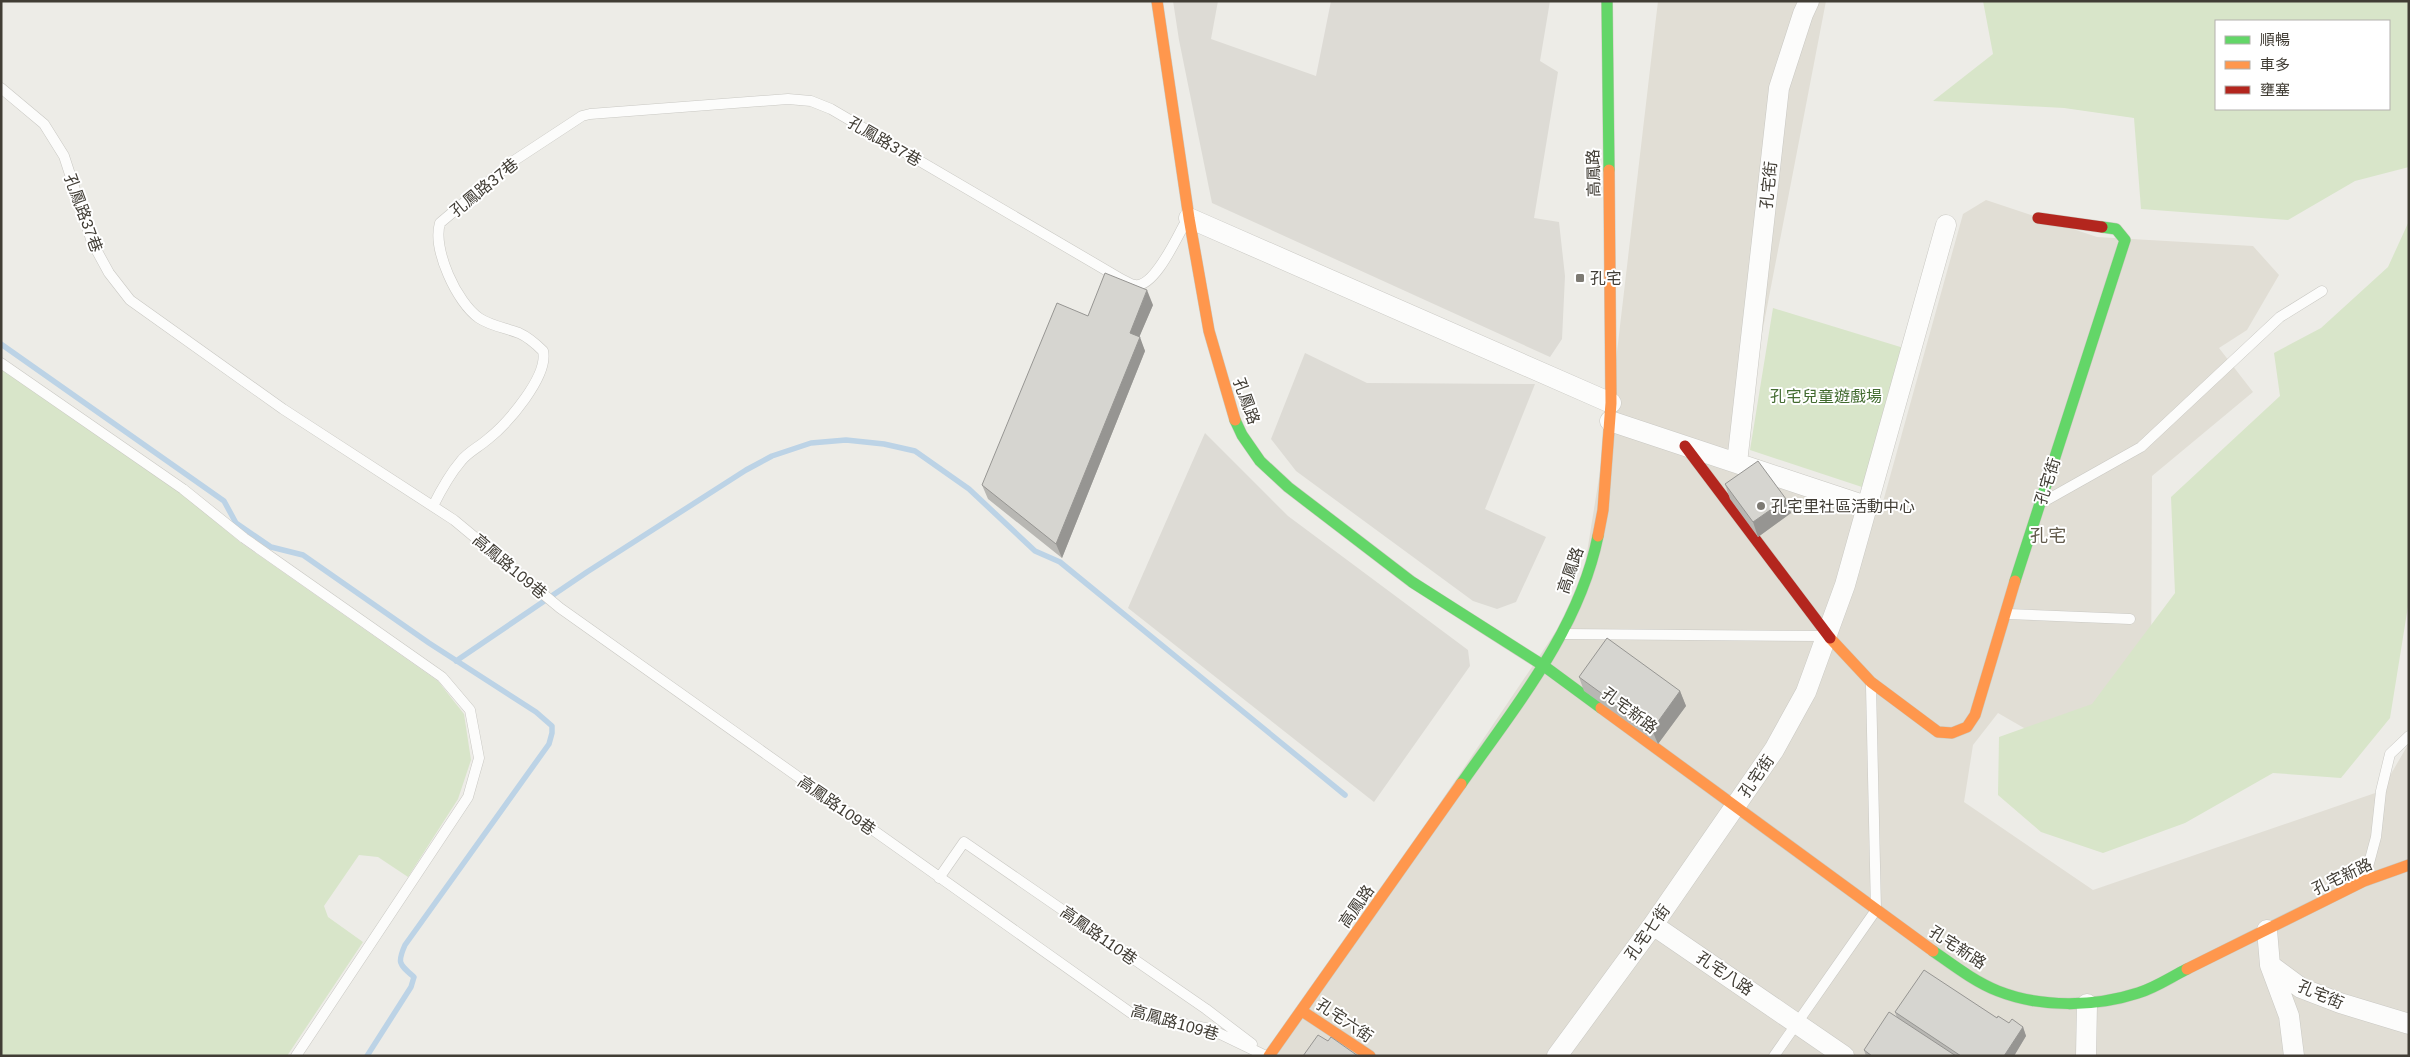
<svg xmlns="http://www.w3.org/2000/svg" width="2410" height="1057" font-family="Arial,'Noto Sans TC',sans-serif">
<rect width="100%" height="100%" fill="#edece7"/>
<path fill="#e1ded5" d="M1658 1H1826L1737 463 1848 500 1881 509 1963 214 1986 200 2097 237 2253 246 2279 275 2247 330 2219 348 2253 392 2152 476 2151 690 2062 750 1998 713 1973 745 1964 802 2093 890 2381 791 2409 743V1056H1269L1580 596 1611 403Z"/>
<path fill="#dddbd5" d="M1173 1H1218L1211 39 1316 76 1331 1H1550L1540 61 1558 72 1534 218 1559 222 1565 276 1562 339 1550 357 1212 203 1179 40Z
M1305 353 1367 383 1535 384 1485 509 1546 537 1516 602 1497 609 1473 601 1296 471 1271 439Z
M1205 433 1288 516 1468 650 1470 666 1374 802 1128 608Z"/>
<path fill="#d8e5c9" fill-rule="evenodd" d="M1983 1H2409V167L2355 181 2288 220 2141 209 2134 118 2064 108 1933 101 1993 54ZM2216 21H2389V109H2216Z
M2409 221V600L2390 718 2341 778 2273 773 2185 823 2103 853 2041 832 1998 795 1999 737 2092 704 2175 593 2171 497 2280 396 2274 353 2321 328 2388 267Z
M1773 308 1907 349 1868 489 1750 450Z
M1 368 181 493 240 542 438 681 464 714 471 760 458 799 408 877 378 857 359 855 324 906 328 917 363 942 287 1056H1Z"/>
<g fill="none" stroke-linecap="round" stroke-linejoin="round">
<path stroke="#bcd3e6" stroke-width="5.5" d="M1 344 224 501 236 523 271 547 303 555 429 643 536 712 552 726V733L549 744 405 945C397 963 399 964 414 977L411 987 367 1056
M456 661 587 572 746 470 772 456 811 443 846 440 884 444 915 451 969 489 1035 551 1060 562 1345 795"/>
<defs>
<path id="lane" d="M1 88 44 124 64 156 92 242 109 273 130 300 283 409 454 520 560 608 1131 1013 1210 1029 1266 1056
M1 363 183 489 244 538 442 677 470 710 479 758 468 797 296 1056
M2045 501 2141 447 2280 317 2322 291
M433 506C441 490 449 475 461 461 468 452 479 447 488 439 507 424 549 376 543 351 536 344 528 337 519 333 506 328 491 326 479 318 457 303 432 249 440 223L512 162 582 116 590 114 788 99 811 101 831 109 1121 279C1125 281 1131 285 1135 285 1154 288 1176 239 1184 225
M2007 614 2130 619
M1562 634 1823 636
M939 878 964 842 1206 1009 1252 1044
M2365 878 2376 837 2381 791 2390 754 2409 736
M1774 1056 1876 910 1871 686"/>
<path id="street" d="M1189 218 1611 403
M1610 421 1866 506
M1737 463 1779 88 1803 14 1809 1
M1653 925 1844 1056
M2267 930 2270 965 2301 988 2340 1003 2409 1024
M2270 965 2289 1016 2294 1056
M1557 1056 1653 925 1774 750 1806 692 1845 585 1946 225
M2086 1056 2087 1004"/>
<path id="fast" d="M1607 1 1609 170
M1235 420 1242 435 1260 461 1288 487 1412 582 1544 666 1601 708
M2015 581 2125 240 2116 229 2102 227
M1461 784C1515 707 1579 630 1598 536
M1933 951C1953 965 1975 982 1998 991 2041 1008 2095 1007 2138 993 2155 988 2171 977 2187 969"/>
<path id="slow" d="M1157 1 1189 218 1209 331 1235 420
M1598 536 1603 510 1611 403 1609 170
M1830 638 1871 682 1938 732 1952 733 1967 727 1975 715 2015 581
M1601 708 1933 951
M2187 969 2364 881 2409 865
M1302 1011 1370 1056
M1269 1056 1461 784"/>
<path id="jam" d="M2038 218 2102 227
M1685 446 1830 638"/>
</defs>
<use href="#lane" stroke="#c9c8c3" stroke-width="11"/>
<use href="#street" stroke="#c9c8c3" stroke-width="21"/>
<use href="#fast" stroke="#cbc9bf" stroke-width="12"/>
<use href="#slow" stroke="#cbc9bf" stroke-width="12"/>
<use href="#jam" stroke="#cbc9bf" stroke-width="12"/>
<use href="#lane" stroke="#fcfcfb" stroke-width="10"/>
<use href="#street" stroke="#fcfcfb" stroke-width="20"/>
<use href="#fast" stroke="#63d668" stroke-width="11"/>
<use href="#slow" stroke="#ff974d" stroke-width="11"/>
<use href="#jam" stroke="#b3261e" stroke-width="11"/>
</g>
<path fill="#b8b7b3" d="M1153 305 1139 337 1145 351 1062 558 988 499 982 485 1088 316Z
M1725 484 1786 499 1791 513 1758 537 1730 499Z
M1579 677 1680 691 1686 706 1658 744 1584 691Z
M1895 1012 1997 1018 2009 1023 2023 1027 2026 1036 2014 1056H1866L1864 1050 1897 1018Z"/>
<path fill="#969592" d="M1147 290 1153 305 1135 347 1130 333Z
M1140 337 1145 351 1062 558 1056 544Z
M1786 499 1791 513 1758 537 1753 522Z
M1680 691 1686 706 1658 744 1652 730Z
M2023 1027 2026 1036 2014 1056H2004Z"/>
<path fill="#d6d5d0" stroke="#969592" d="M1105 273 1147 290 1130 333 1140 337 1056 544 982 485 1057 303 1088 316Z
M1758 461 1786 499 1753 522 1725 484Z
M1607 638 1680 691 1652 730 1579 677Z
M1924 970 1997 1018 1998 1016 2009 1023 2012 1019 2023 1027 2004 1056H1961L1895 1012Z
M1889 1012 1956 1056H1872L1864 1050Z
M1318 1035 1328 1041 1331 1037 1358 1056H1303Z"/>
<g fill="#7d7a73" stroke="#fff" stroke-width="2">
<rect x="1575" y="273" width="10" height="10" rx="2.5"/>
<circle cx="1761" cy="506" r="5"/>
</g>
<g text-anchor="middle" stroke-width="4" stroke-linejoin="round" paint-order="stroke">
<g font-size="16" fill="#413d35" stroke="#fff">
<text transform="translate(885 141) rotate(30)" y="6">孔鳳路37巷</text>
<text transform="translate(1593 173) rotate(-91)" y="6">高鳳路</text>
<text transform="translate(1768 185) rotate(-84)" y="6">孔宅街</text>
<text transform="translate(484 187) rotate(-39)" y="6">孔鳳路37巷</text>
<text transform="translate(84 213) rotate(70)" y="6">孔鳳路37巷</text>
<text transform="translate(1247 401) rotate(70)" y="6">孔鳳路</text>
<text transform="translate(2047 481) rotate(-72)" y="6">孔宅街</text>
<text transform="translate(510 566) rotate(40)" y="6">高鳳路109巷</text>
<text transform="translate(1570 570) rotate(-71)" y="6">高鳳路</text>
<text transform="translate(1630 710) rotate(37)" y="6">孔宅新路</text>
<text transform="translate(1756 776) rotate(-55)" y="6">孔宅街</text>
<text transform="translate(837 805) rotate(35)" y="6">高鳳路109巷</text>
<text transform="translate(2342 876) rotate(-25)" y="6">孔宅新路</text>
<text transform="translate(1356 906) rotate(-55)" y="6">高鳳路</text>
<text transform="translate(1647 932) rotate(-54)" y="6">孔宅七街</text>
<text transform="translate(1099 935) rotate(35)" y="6">高鳳路110巷</text>
<text transform="translate(1958 947) rotate(33)" y="6">孔宅新路</text>
<text transform="translate(1725 973) rotate(34)" y="6">孔宅八路</text>
<text transform="translate(2321 994) rotate(23)" y="6">孔宅街</text>
<text transform="translate(1345 1020) rotate(34)" y="6">孔宅六街</text>
<text transform="translate(1175 1022) rotate(16)" y="6">高鳳路109巷</text>
</g>
<g font-size="16" fill="#413d35" stroke="#fff" text-anchor="start">
<text x="1590" y="284">孔宅</text>
<text x="1771" y="512">孔宅里社區活動中心</text>
</g>
<g font-size="16" fill="#426b30" stroke="#fff">
<text x="1826" y="402">孔宅兒童遊戲場</text>
</g>
<g font-size="18" fill="#635c4d" stroke="#fff">
<text x="2048" y="542">孔宅</text>
</g>
</g>
<rect width="2410" height="1057" fill="none" stroke="#413d35" stroke-width="5"/>
<rect x="2215" y="20" width="175" height="90" fill="#ffffff" stroke="#b3b1ae"/>
<rect x="2225" y="36" width="25" height="8" fill="#63d668" stroke="#b3b1ae"/>
<text x="2260" y="45" font-size="15" fill="#413d35">順暢</text>
<rect x="2225" y="61" width="25" height="8" fill="#ff974d" stroke="#b3b1ae"/>
<text x="2260" y="70" font-size="15" fill="#413d35">車多</text>
<rect x="2225" y="86" width="25" height="8" fill="#b3261e" stroke="#b3b1ae"/>
<text x="2260" y="95" font-size="15" fill="#413d35">壅塞</text>
</svg>
